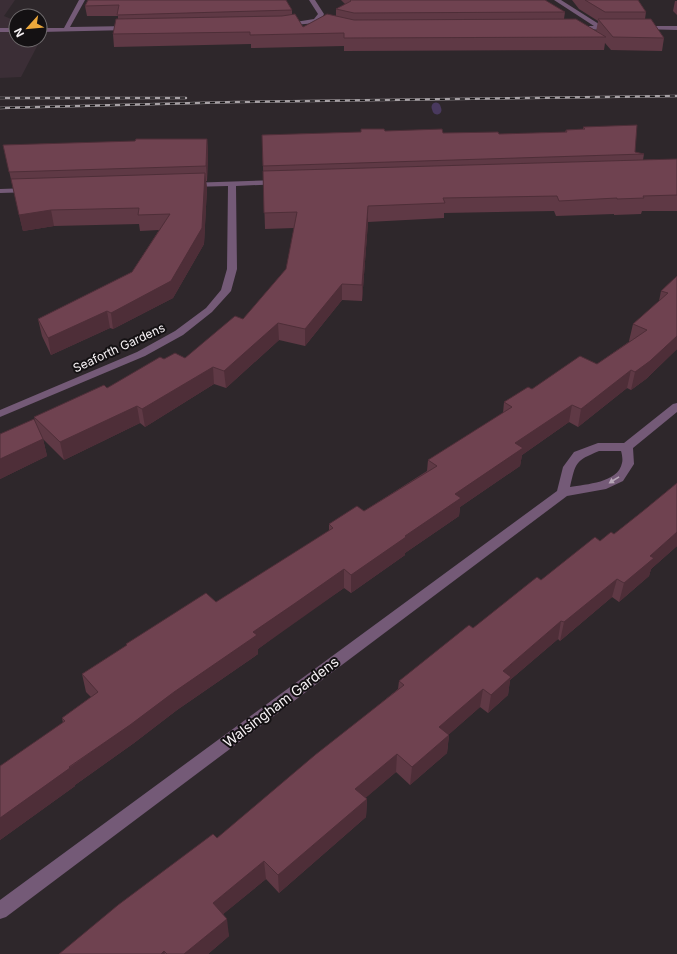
<svg xmlns="http://www.w3.org/2000/svg" width="677" height="954" font-family="Inter,sans-serif">
<rect width="100%" height="100%" fill="#2e272b"/>
<path fill="#3b2e36" d="M0 0H15L4 16 16 21V40H40V31L44 33 21 77 0 78Z"/>
<g fill="none" stroke-linecap="round" stroke-linejoin="round">
<path stroke="#49395e" stroke-width="9" d="M436 107 437 110"/>
<path fill="#745a77" fill-rule="evenodd" d="M79 0H85L70 27 129 26 132 28 129 30 40 32V28H64Z
M309 0H315L324 14 321 20 330 23V25L316 23 283 26V24L314 19 318 14Z
M554 0H561L602 26H614L617 28 614 30 572 29 571 28 574 26H594Z
M642 26H677V30L640 29 639 28Z
M0 28H16V32H0Z
M278 180 282 182 281 184 236 186 237 269 231 291 212 312 183 335 145 356 0 417V410L137 352 175 331 206 308 221 290 227 269 228 186 190 187 186 185 187 183Z
M30 188H33L34 190 33 192 0 193V189Z
M677 403V412L633 448 634 464 623 481 606 489 567 496 6 917 0 919V900L557 491 563 467 574 452 598 443H624L673 404ZM599 451H621C622 454 623 460 622 463 618 483 586 484 570 487 576 462 575 461 599 451Z"/>
<defs>
<path id="rail" d="M0 98H186
M0 108 237 102 677 96"/>
</defs>
<use href="#rail" stroke="#a7a1a5" stroke-width="2.5"/>
<use href="#rail" stroke="#141113" stroke-width="1.5" stroke-dasharray="5" stroke-linecap="butt"/>
</g>
<path fill="#5f3945" d="M88 0 292 10V15L303 27 336 16V9L345 4 341 0H545L565 12 564 19 596 32 598 21 579 9 572 0H638L646 12 645 19 664 38 662 51 611 50 605 43 604 50 344 51V46L251 48V44L114 47 113 34 118 19V16H87L85 6Z
M675 1H677V15L673 11Z
M583 127 635 152 644 154 643 160 677 159V211H642L641 214 614 215V214L556 216 554 211 444 213V218L368 222 362 301 342 300 305 346 279 340 226 388 214 384 145 427 140 423 64 460 43 439 47 456 0 479V434L36 425 34 417 107 388 164 359 185 358 243 319 286 269 294 228 265 229 262 135 361 132V129L385 131 443 133 499 134 565 132 566 130 583 129Z
M207 139 208 153 207 181H206L207 188 204 244 173 298 113 329 110 328 51 355 42 336 38 319 132 272 159 230 140 231 139 224 54 226 23 231 3 145Z
M677 276V349L646 379 631 390 627 388 578 427 569 422 522 455 520 466 460 507 459 516 405 553V555L351 593 344 588 294 622 258 649V654L177 710 134 743 75 785V786L0 840V766L63 723 62 718 91 697 86 692 82 674 127 645 126 644 216 602 329 531V524L364 511 427 471 428 460 503 413 504 402 532 389 597 364 630 341H629L633 324 659 301 661 291Z
M677 483V546L651 569 649 576 619 602 612 597 560 641 558 639 510 680 508 695 488 713 480 707 448 735H449L447 753 410 785 396 772 365 798 367 799 366 817 279 893 266 879 223 914 229 936 208 954H59L217 838 398 689 399 681 473 628 541 580 600 541 614 534 643 511Z"/>
<path fill="#4e2e38" d="M207 139 208 153 207 181 206 166Z
M205 173 207 188 204 244 173 298 113 329 111 313Z
M368 206V222L362 301V285Z
M51 210 54 226 23 231 19 215Z
M342 284V300L305 346V329Z
M107 311 110 328 51 355 48 338Z
M278 323 279 340 226 388 224 371Z
M677 336V349L646 379 631 390 635 372Z
M213 367 214 384 145 427 142 409Z
M631 370 627 388 578 427 581 409Z
M572 405 569 422 522 455 520 466 460 507 459 516 405 553V555L351 593V575L405 536 515 443Z
M137 406 140 423 64 460 60 442Z
M43 439 47 456 0 479V459Z
M677 532V546L651 569 649 576 619 602 624 583 650 556Z
M344 569V588L258 649V654L177 710 134 743 75 785V786L0 840V818L174 692 253 632Z
M617 579 612 597 560 641 564 622Z
M561 621 558 639 510 680 508 695 488 713 491 695 503 671Z
M483 689 480 707 437 745 439 727Z
M449 735 447 753 410 785 412 767Z
M397 754 396 772 355 807V789Z
M367 799 366 817 279 893 278 875Z
M264 861 266 879 216 920 213 903Z
M227 919 229 936 208 954H184Z
M164 951 165 954H161Z"/>
<path fill="#6f4250" stroke="#4e2e38" d="M88 0H286L292 10 117 15 119 5 85 6Z
M350 0H545L565 12 354 13 336 9 351 1Z
M585 0H638L646 12H605Z
M295 14 303 27 327 14 354 20 576 19 606 37 344 38V33L250 35V32L113 34 116 19 282 16Z
M598 19H651L664 38 613 37Z
M637 125 635 152 644 154 263 166 262 135 361 132V129H384L385 131 442 129 443 133 498 132 499 134 567 132 566 130 585 129 583 127Z
M136 139H207L206 166 9 172 3 145 135 141Z
M675 159H677V195L643 196 644 198 617 199V198L559 201 557 196 443 198 445 203 368 206 362 285 342 284 305 329 278 323 224 371 213 367 142 409 137 406 60 442 34 417 104 385 107 388 160 357 164 359 175 353 185 358 235 316 243 319 286 269 297 212 264 213 263 171Z
M205 173 202 228 171 281 111 313 107 311 48 338 38 319 132 272 170 214 138 215 139 208 51 210 19 215 11 179Z
M677 276V336L650 361 635 372 631 370 581 409 572 405 515 443 523 448 455 494 461 498 405 536 406 537 351 575 344 569 294 604 253 632 257 635 174 692 130 725 69 767 70 768 0 818V766L65 721 62 718 98 692 82 674 127 645 126 644 206 593 216 602 333 528 329 524 357 506 364 511 437 466 428 460 512 407 504 402 528 387 532 389 580 356 597 364 647 330 633 324 668 293 661 291Z
M34 419 43 439 0 459V434Z
M677 483V532L650 556 654 558 624 583 617 579 564 622 561 621 503 671 511 677 491 695 483 689 439 727 449 735 412 767 397 754 355 789 367 799 278 875 264 861 213 903 227 919 184 954H167L164 951 161 954H59L118 905 213 834 217 838 315 755 404 685 399 681 469 625 473 628 537 577 541 580 595 537 600 541 611 532 614 534 643 511Z"/>
<defs><path id="oneway-solid" d="M-6-.8H1V-3.2L6.5 0L1 3.2V.8H-6Z"/></defs>
<use fill="#b6a6b6" href="#oneway-solid" transform="translate(614 480) rotate(148)"/>
<g text-anchor="middle" stroke-width="4" stroke-linejoin="round" paint-order="stroke">
<g font-size="12" fill="#f7f2f5" stroke="#141113">
<text transform="translate(119 348) rotate(-25)" y="4">Seaforth Gardens</text>
</g>
<g font-size="14" fill="#f7f2f5" stroke="#141113">
<text transform="translate(281 702) rotate(-37)" y="5">Walsingham Gardens</text>
</g>
</g>
<g transform="translate(28 28) rotate(243)"><circle r="19" fill="#141113" stroke="#6f6b6d"/>
<path d="M0-3L7 15L0 10L-7 15Z" fill="#eda83b"/>
<text y="-6" font-size="11" font-weight="bold" text-anchor="middle" fill="#f7f2f5">N</text>
</g>
</svg>
